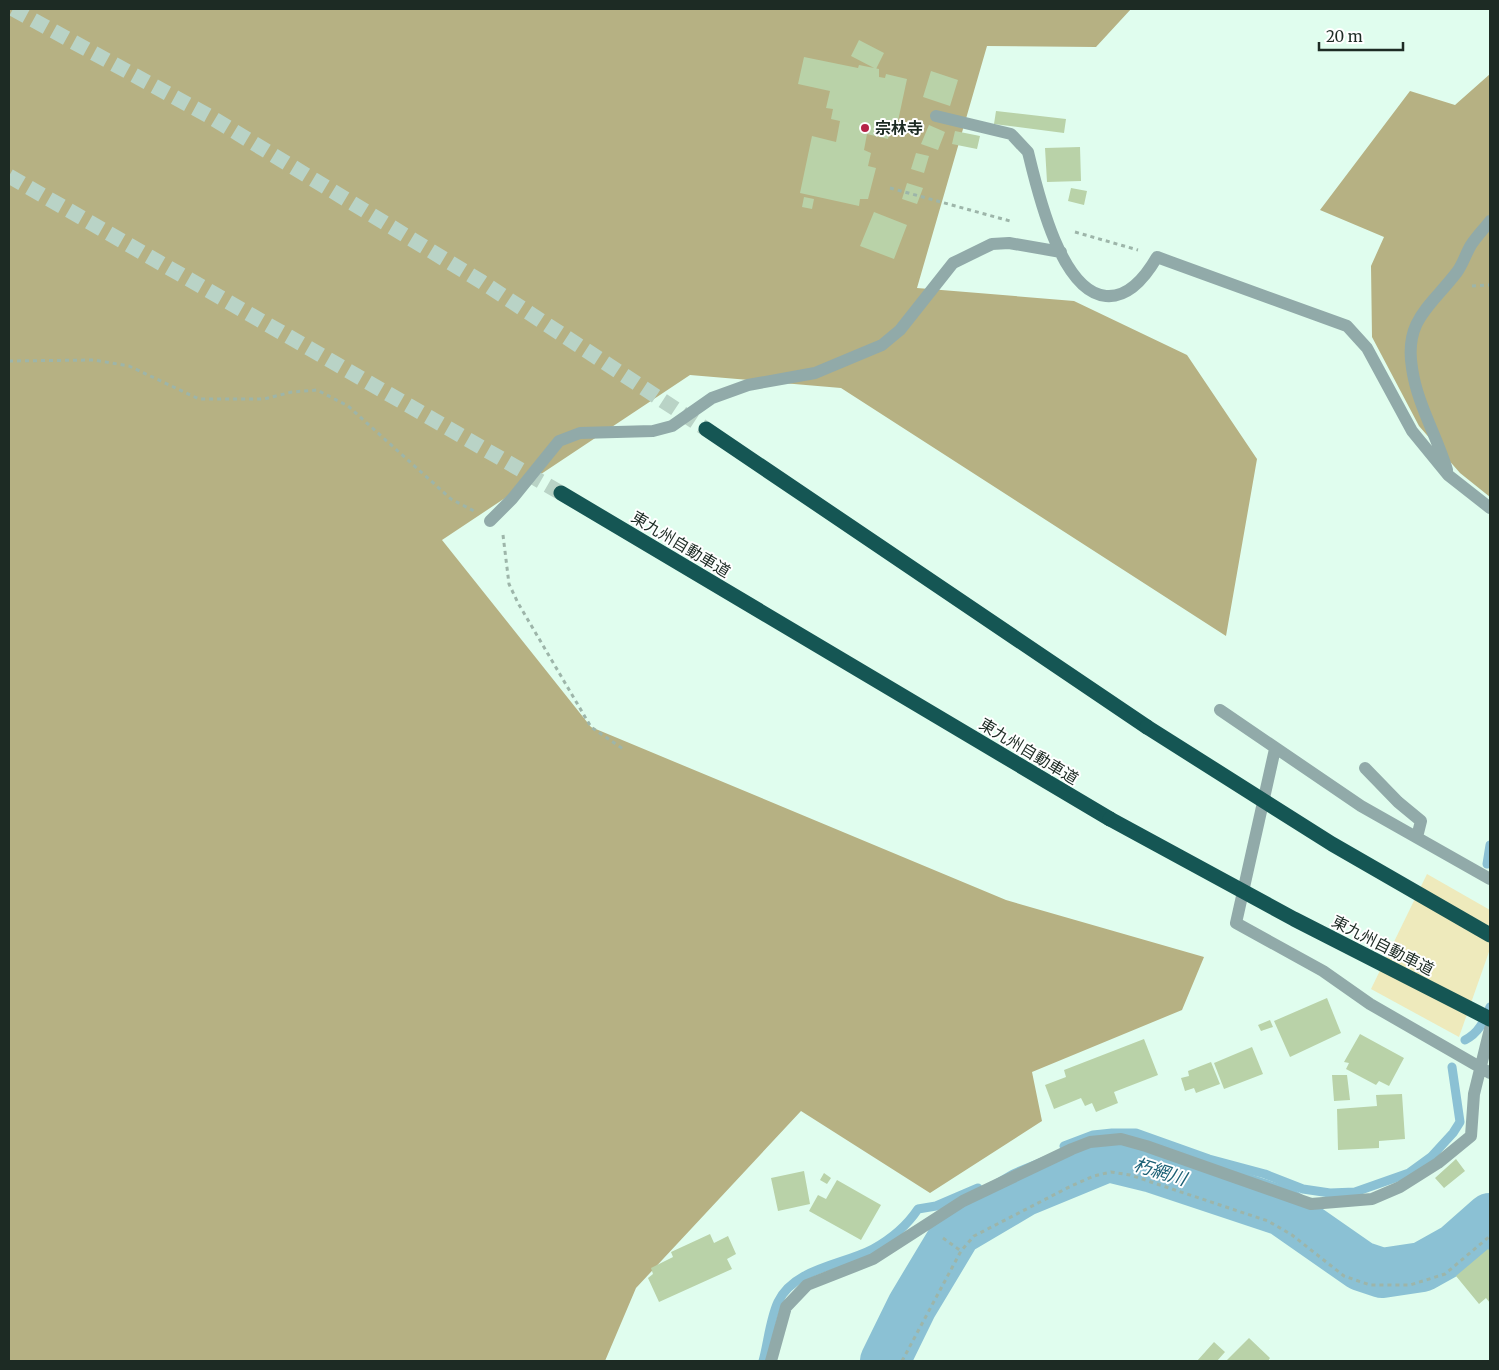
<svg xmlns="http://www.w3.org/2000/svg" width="1499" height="1370" font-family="Merriweather,'Noto Sans JP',serif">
<rect width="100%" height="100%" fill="#e0fdee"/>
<path fill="#eeeabc" d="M1427 874 1490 910V949L1459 1037 1371 989Z"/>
<path fill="#b6b183" d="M9 9H1131L1096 47 987 46 917 288 1074 301 1187 355 1257 459 1226 636 841 388 690 375 442 540 591 727 1006 900 1204 957 1182 1010 1032 1072 1042 1121 930 1193 801 1111 636 1288 605 1361H9Z
M1490 74V497L1460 473 1419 426 1372 337 1371 266 1384 237 1320 210 1410 91 1455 105Z"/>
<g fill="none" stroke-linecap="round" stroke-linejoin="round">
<path stroke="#8bc1d4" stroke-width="9" d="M1487 864 1490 845
M1465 1040C1479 1033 1484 1021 1490 1007
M1064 1146 1093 1135 1112 1133H1136L1209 1159 1265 1174 1303 1189 1330 1193 1355 1192 1409 1173 1431 1157 1453 1133 1460 1122 1452 1067
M763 1361C768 1343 770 1319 778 1302 794 1268 843 1265 873 1249 891 1239 906 1227 918 1209L936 1206 978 1188"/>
<path stroke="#8bc1d4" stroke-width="50" d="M885 1361 912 1306 957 1231 1023 1192 1108 1157 1153 1168 1282 1211 1361 1266 1382 1273 1422 1267 1456 1248 1490 1218"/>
</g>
<path fill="#b9d2a8" d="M859 40 884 53 876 69 851 56Z
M804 57 858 68 859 65 879 69V77L885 78 886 74 907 79 898 121H892L888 139 867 134 864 150 871 153 868 166 876 168 868 199H860L859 206 800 193 812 136 836 142 840 121 831 119 833 109 826 108 830 91 798 84Z
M931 71 958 80 950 106 923 97Z
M996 111 1066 119 1064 133 994 124Z
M929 125 945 132 938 150 921 144Z
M955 131 980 136 977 149 952 144Z
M1080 147 1081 181 1047 182 1045 148Z
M916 153 929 156 924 173 911 169Z
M907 183 923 188 917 204 902 199Z
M1071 188 1087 191 1084 205 1068 201Z
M804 197 814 199 812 209 802 207Z
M874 212 907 225 894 259 860 246Z
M1327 998 1341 1033 1290 1057 1274 1021Z
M1270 1020 1273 1027 1261 1031 1258 1025Z
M1360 1034 1404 1058 1389 1086 1379 1081 1376 1085 1346 1069 1349 1063 1344 1062Z
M1144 1039 1158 1075 1114 1092 1118 1103 1096 1112 1092 1103 1085 1106 1081 1098 1054 1109 1045 1085 1066 1077 1064 1070Z
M1252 1047 1263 1074 1224 1089 1214 1063Z
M1211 1062 1220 1084 1196 1093 1194 1088 1185 1091 1181 1078 1189 1076 1188 1071Z
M1332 1075H1347L1350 1100 1334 1101Z
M1402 1094 1405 1139 1379 1141V1148L1338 1150 1337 1109 1377 1106 1376 1095Z
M1456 1159 1465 1171 1444 1188 1435 1178Z
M804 1171 810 1204 778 1211 771 1178Z
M824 1173 831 1178 827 1184 820 1180Z
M837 1180 881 1205 861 1240 809 1211 818 1195 826 1199Z
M710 1234 714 1243 728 1236 736 1254 727 1259 732 1269 659 1302 648 1278 653 1274 651 1268 673 1257 671 1252Z
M1488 1249 1490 1251V1303L1486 1298 1479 1304 1456 1276Z
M1249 1338 1270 1358 1268 1361H1226Z
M1214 1342 1225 1352 1217 1361H1197Z"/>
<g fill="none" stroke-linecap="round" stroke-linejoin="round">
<path stroke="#b9d3c6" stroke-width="15" stroke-dasharray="15 8" stroke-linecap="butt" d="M13 9 209 116 482 282 706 429
M9 176 561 493"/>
<path stroke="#9db5a9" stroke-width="3" stroke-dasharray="4 4" stroke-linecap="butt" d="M890 188 1010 221
M1075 232 1138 250
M1472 286 1490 285
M9 361 94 360 129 366 199 399H264L292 392 317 390 348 406 451 499 474 511
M503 535 509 584 518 603 591 727 623 749
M943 1238 961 1251
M902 1361 961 1251 974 1236 1071 1186 1094 1176 1111 1172 1130 1175 1268 1221 1292 1235 1344 1276 1370 1285H1410L1445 1274 1490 1236"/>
<path stroke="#91aaa9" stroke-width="12" d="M936 116 1011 134 1028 152C1037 189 1060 292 1106 296 1129 298 1146 276 1157 257L1347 326 1367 348 1412 431 1448 475 1490 508
M1447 470C1437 436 1417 404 1412 368 1404 320 1431 306 1457 272 1463 264 1466 253 1471 245 1477 236 1484 229 1490 221
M490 521 512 499 559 441 580 433 653 431 672 426 712 398 748 385 815 373 882 345 900 330 953 263 992 244 1009 243 1061 252
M1220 710 1361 806 1490 879
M1275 749 1236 923 1323 971 1370 1004 1490 1073
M1365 768 1398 802 1421 821 1417 837
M771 1361 786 1307 807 1285 873 1259 963 1201 1072 1149 1090 1142 1121 1139 1146 1146 1311 1204 1372 1199 1400 1187 1438 1163 1471 1136 1474 1094 1490 1029"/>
<path stroke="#155654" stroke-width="15" d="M706 429 1147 727
M561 493 1110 819"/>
<path stroke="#155654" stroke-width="15" d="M1147 727 1332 844 1490 935
M1110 819 1294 919 1490 1019"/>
</g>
<circle fill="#b52347" stroke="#fff" stroke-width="2" cx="865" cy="128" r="5"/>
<g text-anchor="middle" stroke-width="4" stroke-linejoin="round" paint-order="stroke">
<g font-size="16" font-weight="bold" fill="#1d2b24" stroke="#fff" text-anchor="start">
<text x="875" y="134">宗林寺</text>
</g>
<g font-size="16" fill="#1d2b24" stroke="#fff">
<text transform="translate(681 544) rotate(31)" y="6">東九州自動車道</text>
<text transform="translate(1029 751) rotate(31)" y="6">東九州自動車道</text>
<text transform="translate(1383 945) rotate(27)" y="6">東九州自動車道</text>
</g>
<g font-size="18" font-style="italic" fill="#1b6075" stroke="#fff">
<text transform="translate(1160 1172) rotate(17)" y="6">朽網川</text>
</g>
</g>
<rect width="1499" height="1370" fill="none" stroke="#1d2b24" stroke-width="20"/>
<path d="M1319 42v8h84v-8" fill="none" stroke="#1d2b24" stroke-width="2.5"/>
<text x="1326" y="42" font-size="15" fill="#1d2b24" stroke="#ffffff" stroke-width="4" paint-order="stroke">20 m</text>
</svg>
